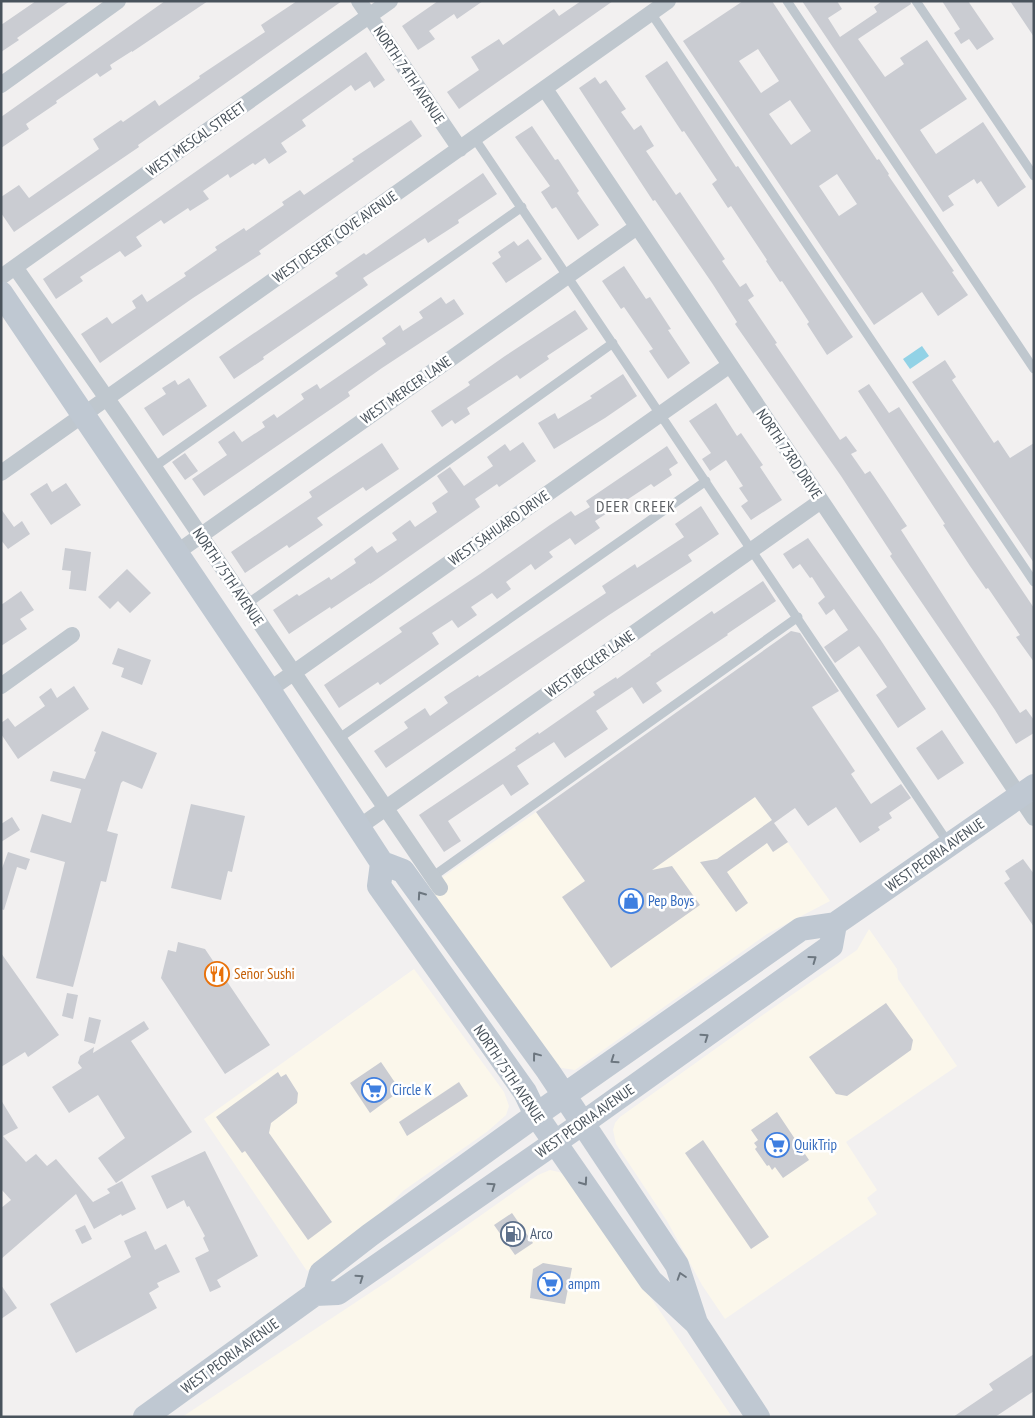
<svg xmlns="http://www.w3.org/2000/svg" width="1035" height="1418" font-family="'PT Sans Narrow',sans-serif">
<rect width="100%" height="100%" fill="#f2f0f0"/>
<path fill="#fbf7eb" d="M755 797 830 901 767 934 575 1070 562 1068 556 1066 427 888 536 812 585 881Z
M869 929 897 969 898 979 957 1066 846 1142 877 1190 867 1198 877 1214 725 1319 702 1285 667 1221 616 1144 613 1130 615 1123 620 1117 760 1017 857 950Z
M414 969 504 1092 509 1106 506 1115 488 1131 403 1191 376 1218 307 1271 204 1119Z
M550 1170 559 1172 567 1176 572 1182 732 1417H182L391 1279 538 1175Z"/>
<path fill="#92d2e6" d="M922 346 929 356 910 369 903 359Z"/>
<path fill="#caccd2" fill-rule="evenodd" d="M36 1H70L17 38 19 40 1 52V25Z
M165 1H208L132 52V51L110 65 112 69 100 77 97 73 56 101 57 103 26 124 29 129 1 148V117Z
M297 1H342L138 145 139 147 14 232 1 213V197L19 185 29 198 99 149 93 139 121 120 123 122 155 100 159 106 200 78 199 76 265 32 261 25Z
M438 1H483L457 19 454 14 429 31 435 39 418 50 402 26Z
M581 1H613L459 109 447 92 479 70 471 57 499 39 503 45 554 9 559 16Z
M743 1H772L877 160 879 159 889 174 888 175 954 271 952 272 968 295 938 316 922 292 874 325 683 41ZM758 49 779 81 761 93 739 61ZM790 100 811 131 791 145 769 114ZM837 174 857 204 839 216 819 186Z
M802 1H837L842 9 828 18 840 37 877 12 874 7 882 1H910L911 4 858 39 885 77 904 64 900 58 927 40 967 99 920 130 936 154 983 122 1026 187 998 207 981 181 977 184 974 179 948 196 954 205 943 212Z
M942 1H968L994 39 977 50 969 39 961 44 954 33 960 29Z
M1010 1H1034V37Z
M366 52 385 80 374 88 370 81 355 91 351 85 302 120 306 126 281 143 287 152 269 164 265 158 255 165 253 163 230 178 228 174 203 191 209 199 190 211 188 208 164 224 161 220 136 237 142 246 125 257 120 251 80 277 83 281 56 299 43 279Z
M667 61 736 167 738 166 853 337 827 355 807 324 809 322 782 281 780 282 766 261 767 260 731 206 728 208 712 184 717 180 684 131 682 132 645 76Z
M595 77 600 84 606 80 626 109 621 112 634 130 641 125 654 146 646 151 676 195 680 192 725 259 722 261 740 287 746 283 754 296 748 300 777 343 775 344 840 440 846 436 857 451 851 454 865 474 870 471 885 493 907 526 901 530 981 654 1020 713 1026 709 1034 720V733L1016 744 995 710 890 556 892 554 841 476 735 324 737 322 712 283 655 200 653 201 579 88Z
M411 120 422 136 259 251 261 254 193 298 100 363 81 334 107 317 112 324 136 308 132 301 142 294 147 302 186 276 184 273 217 250 215 247 244 228 246 231 284 205 282 202 300 190 304 195 354 161 352 159Z
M532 126 555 160 558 159 579 191 577 193 599 225 578 240 556 207 552 209 541 192 550 186 515 137Z
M483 173 497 194 458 220 459 223 428 243 425 238 363 278 368 285 263 357 264 359 234 379 219 357 338 276 335 273 364 253 366 255Z
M528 239 542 259 506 283 492 263 501 257 498 252 514 241 518 246Z
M624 266 646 299 650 297 671 329 668 330 690 363 668 379 649 351 653 349 624 307 621 309 602 281Z
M441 297 446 304 454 299 464 314 382 368 348 392 350 396 204 496 192 479 227 455 218 442 234 431 242 442 265 427 262 422 274 414 277 418 304 399 301 394 317 384 320 389 386 344 382 338 400 325 403 331 423 318 419 312Z
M575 310 588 329 547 356 549 359 520 379 517 375 467 408 470 414 455 424 452 420 442 427 431 411 470 385 468 382 505 356Z
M945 360 956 377 952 380 994 443 998 440 1010 458 1034 443V563L912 382Z
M623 374 637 396 605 418 554 449 538 423 555 413 558 419 592 398 590 396Z
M189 378 207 406 163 436 144 408 166 394 162 388 175 380 178 385Z
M869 384 889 413 899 407 1034 608V662L1016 637 1020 635 988 588 986 589 970 566 943 525 945 524 858 391Z
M716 403 737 436 741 433 763 465 760 467 782 500 751 520 741 506 748 501 739 488 743 486 726 460 710 471 702 459 711 453 689 421Z
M523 442 536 461 499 487 497 484 475 499 480 507 370 584V583L331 609 330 607 289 634 273 610 297 594 299 596 329 577 331 580 356 563 354 559 372 546 377 553 397 540 392 533 410 520 415 527 437 512 432 503 448 492 437 476 450 467 464 486 493 466 487 457 505 444 510 451Z
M382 443 399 469 366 491 363 487 317 518 323 525 289 548 287 545 245 573 231 552 312 497 309 492Z
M667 446 678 463 669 469 672 475 654 487 651 484 595 521 600 528 575 545 570 538 549 552 553 557 535 570 531 564 506 582 511 589 497 599 492 593 471 607 477 615 458 628 452 620 432 633 439 644 380 685 378 682 339 708 324 685 402 632 399 628 480 574 550 525 571 511 575 516 590 507 586 501Z
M185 453 198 471 185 480 172 462Z
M47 483 52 492 66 483 81 505 51 525 30 494Z
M701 506 719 534 688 555 692 561 609 615 386 768 374 751 408 728 404 722 425 708 430 716 448 703 444 697 478 675 479 677 606 593 602 586 635 564 637 568 684 537 675 524Z
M1 509 14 527 22 521 30 534 8 549 1 540Z
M808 538 880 639 926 709 898 728 876 695 887 687 859 646 835 663 824 647 848 630 834 609 826 615 818 603 825 597 812 577 810 578 800 564 793 569 783 554Z
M65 548 91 552 86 591 69 589 71 571 62 570Z
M127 569 151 593 130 613 118 601 110 609 98 597Z
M763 581 776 601 727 634 728 635 656 683 662 691 643 704 632 687 596 711 608 729 565 758 554 742 517 766 529 784 511 796 503 784 448 821 461 841 444 852 419 815 516 750 515 748 538 732 539 734 595 695 593 692 616 677 617 679 651 655 650 654 712 611 714 614Z
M21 591 34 610 20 619 27 629 1 646V605Z
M791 631 800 633 839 691 812 707 855 771 851 774 871 804 901 784 911 798 889 813 892 818 878 827 880 830 860 843 836 807 808 826 795 808 774 823 788 842 773 852 767 843 727 872 748 903 736 912 700 862 717 859 772 820 755 797 652 870 672 866 700 905 611 968 562 897 585 881 536 812Z
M118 648 151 660 142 685 121 677 124 668 112 664Z
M74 686 89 709 18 759 1 734V723L8 718 15 727 45 706 39 697 51 688 57 698Z
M942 730 964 763 938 780 916 748Z
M102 731 157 753 142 789 123 781 121 783 107 831 118 834 106 882 101 881 73 987 36 978 65 862 30 852 42 814 71 823 81 789 50 781 53 771 85 779 96 752 94 751Z
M191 804 245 816 232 872 228 871 221 900 171 888Z
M12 817 20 830 1 842V824Z
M8 852 30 859 26 870 17 867 4 910 1 909V871Z
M1023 859 1034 874V927L1004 883 1010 879 1005 871Z
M178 942 205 949 270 1045 225 1074 161 978 168 950 176 952Z
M1 953 59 1035 28 1057 25 1052 1 1067Z
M67 993 78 995 73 1019 62 1016Z
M886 1003 913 1040 911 1050 847 1096 836 1094 809 1057Z
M89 1017 101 1020 95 1044 84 1041Z
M144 1021 149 1029 131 1041 192 1132 116 1183 98 1158 125 1138 98 1095 69 1113 52 1087 82 1068 78 1063 80 1056 94 1047 93 1053Z
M381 1062 396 1084 393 1096 370 1113 350 1083Z
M278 1072 281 1077 286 1074 298 1093 297 1103 271 1123 269 1133 332 1222 308 1240 245 1151 242 1153 216 1117Z
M459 1082 468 1096 407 1136 399 1122Z
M1 1100 18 1128 3 1136 26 1162 36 1154 47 1166 56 1159 93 1202 110 1193 107 1189 122 1181 136 1209 122 1216 121 1214 94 1229 76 1194 1 1259V1208L11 1200 1 1189Z
M777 1112 809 1160 783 1178 775 1167 772 1170 769 1165 767 1166 755 1149 757 1147 754 1143 758 1140 751 1130Z
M703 1140 769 1237 751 1249 685 1153Z
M205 1151 258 1256 217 1280 221 1287 210 1292 195 1258 209 1251 203 1238 205 1236 189 1206 187 1207 184 1200 167 1209 151 1176Z
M512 1213 533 1243 515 1255 494 1225Z
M85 1225 92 1239 82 1244 75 1230Z
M146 1231 155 1250 166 1244 180 1272 157 1283 159 1287 149 1293 157 1308 76 1353 50 1304 131 1257 124 1241Z
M543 1263 572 1268 565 1304 530 1298 533 1269Z
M1 1285 17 1308 1 1319Z
M1034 1354V1391L995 1417H953L993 1390 989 1384Z"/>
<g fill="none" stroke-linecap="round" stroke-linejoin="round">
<path stroke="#bfc7ce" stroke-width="9" d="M787 1 1034 369
M916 1 1034 176
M651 13 1034 582
M475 139 949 844
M154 467 522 207
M247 604 613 343
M338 739 706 481
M432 877 798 617"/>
<path stroke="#bfc7ce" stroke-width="16" d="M359 1 460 149
M1 85 118 1
M545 89 1034 818
M15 267 122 420 440 888
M1 277 390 1
M1 473 668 1
M176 553 637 227
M1 686 72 635
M269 690 730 365
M359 827 821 501"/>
<path stroke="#bfc8d2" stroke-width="24" d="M1 293 269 690 382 863 403 871 548 1071 677 1265 696 1323
M382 863 379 886 384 893 525 1092 536 1115 651 1281 696 1323 758 1417
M315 1294 321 1273 370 1235 536 1115 801 929 835 924 1034 786
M145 1417 315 1294 338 1293 583 1123 831 946 835 924"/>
</g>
<defs><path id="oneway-chevron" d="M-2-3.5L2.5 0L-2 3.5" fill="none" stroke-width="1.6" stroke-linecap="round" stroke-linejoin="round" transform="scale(1.25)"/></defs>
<g stroke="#6c767f">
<use href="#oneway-chevron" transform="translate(421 895) rotate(-125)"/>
<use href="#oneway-chevron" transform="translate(813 959) rotate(-36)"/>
<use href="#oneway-chevron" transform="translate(705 1037) rotate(-35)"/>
<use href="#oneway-chevron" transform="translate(536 1056) rotate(-127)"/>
<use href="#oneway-chevron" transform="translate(614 1060) rotate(145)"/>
<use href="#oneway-chevron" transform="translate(584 1182) rotate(55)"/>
<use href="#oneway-chevron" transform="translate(492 1186) rotate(-35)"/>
<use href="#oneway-chevron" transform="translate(681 1276) rotate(-108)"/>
<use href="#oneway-chevron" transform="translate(360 1278) rotate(-35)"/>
</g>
<defs>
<symbol id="shop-ring" viewBox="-11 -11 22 22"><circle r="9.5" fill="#fff" stroke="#3f7fe0" stroke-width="1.5"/><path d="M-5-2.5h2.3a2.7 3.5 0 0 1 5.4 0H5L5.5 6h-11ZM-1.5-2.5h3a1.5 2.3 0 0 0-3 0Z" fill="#3f7fe0"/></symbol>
<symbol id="restaurant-ring" viewBox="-11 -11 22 22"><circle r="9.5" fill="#fff" stroke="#e8710a" stroke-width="1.5"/><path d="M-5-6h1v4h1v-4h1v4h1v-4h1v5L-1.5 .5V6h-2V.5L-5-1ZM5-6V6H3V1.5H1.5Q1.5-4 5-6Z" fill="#e8710a"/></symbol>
<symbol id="supermarket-ring" viewBox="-11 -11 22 22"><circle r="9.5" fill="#fff" stroke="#3f7fe0" stroke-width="1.5"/><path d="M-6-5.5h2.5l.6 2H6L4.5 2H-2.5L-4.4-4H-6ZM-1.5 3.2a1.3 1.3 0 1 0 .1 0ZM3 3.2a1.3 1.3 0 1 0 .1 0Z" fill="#3f7fe0"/></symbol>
<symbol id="fuel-ring" viewBox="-11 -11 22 22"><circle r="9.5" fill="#fff" stroke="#5c6f8a" stroke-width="1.5"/><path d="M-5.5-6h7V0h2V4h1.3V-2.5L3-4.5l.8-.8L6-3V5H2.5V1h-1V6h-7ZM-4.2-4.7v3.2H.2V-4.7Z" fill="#5c6f8a"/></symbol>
</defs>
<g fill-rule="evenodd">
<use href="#shop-ring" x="617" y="887" width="28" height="28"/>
<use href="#restaurant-ring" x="203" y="960" width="28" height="28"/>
<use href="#supermarket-ring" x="360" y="1076" width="28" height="28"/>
<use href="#supermarket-ring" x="763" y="1131" width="28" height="28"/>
<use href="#fuel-ring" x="499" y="1220" width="28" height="28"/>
<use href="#supermarket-ring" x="536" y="1270" width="28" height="28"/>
</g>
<g text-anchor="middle" stroke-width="5" stroke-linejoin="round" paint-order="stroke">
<g font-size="15" fill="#49535c" stroke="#fff">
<text transform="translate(409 75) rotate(56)" y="5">NORTH 74TH AVENUE</text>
<text transform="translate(196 139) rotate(-35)" y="5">WEST MESCAL STREET</text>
<text transform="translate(335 237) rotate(-35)" y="5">WEST DESERT COVE AVENUE</text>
<text transform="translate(406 390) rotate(-35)" y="5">WEST MERCER LANE</text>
<text transform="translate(789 454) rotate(56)" y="5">NORTH 73RD DRIVE</text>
<text transform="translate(499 528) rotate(-35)" y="5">WEST SAHUARO DRIVE</text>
<text transform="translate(228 577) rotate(56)" y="5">NORTH 75TH AVENUE</text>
<text transform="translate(590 664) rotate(-35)" y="5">WEST BECKER LANE</text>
<text transform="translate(935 855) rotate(-35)" y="5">WEST PEORIA AVENUE</text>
<text transform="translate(509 1074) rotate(56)" y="5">NORTH 75TH AVENUE</text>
<text transform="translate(585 1121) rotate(-35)" y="5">WEST PEORIA AVENUE</text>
<text transform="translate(230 1356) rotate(-36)" y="5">WEST PEORIA AVENUE</text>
</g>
<g font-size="15" fill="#366cbe" stroke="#fff" text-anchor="start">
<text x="648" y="906">Pep Boys</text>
<text x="392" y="1095">Circle K</text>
<text x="794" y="1150">QuikTrip</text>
<text x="568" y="1289">ampm</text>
</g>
<g font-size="15" fill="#c56008" stroke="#fff" text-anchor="start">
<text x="234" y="979">Señor Sushi</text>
</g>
<g font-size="15" fill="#4e5e75" stroke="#fff" text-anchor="start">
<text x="530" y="1239">Arco</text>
</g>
<g font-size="16" letter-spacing="1" fill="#5d6064" stroke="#fff">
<text x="636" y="512">DEER CREEK</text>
</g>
</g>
<rect width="1035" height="1418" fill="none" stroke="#49535c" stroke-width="5"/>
</svg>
